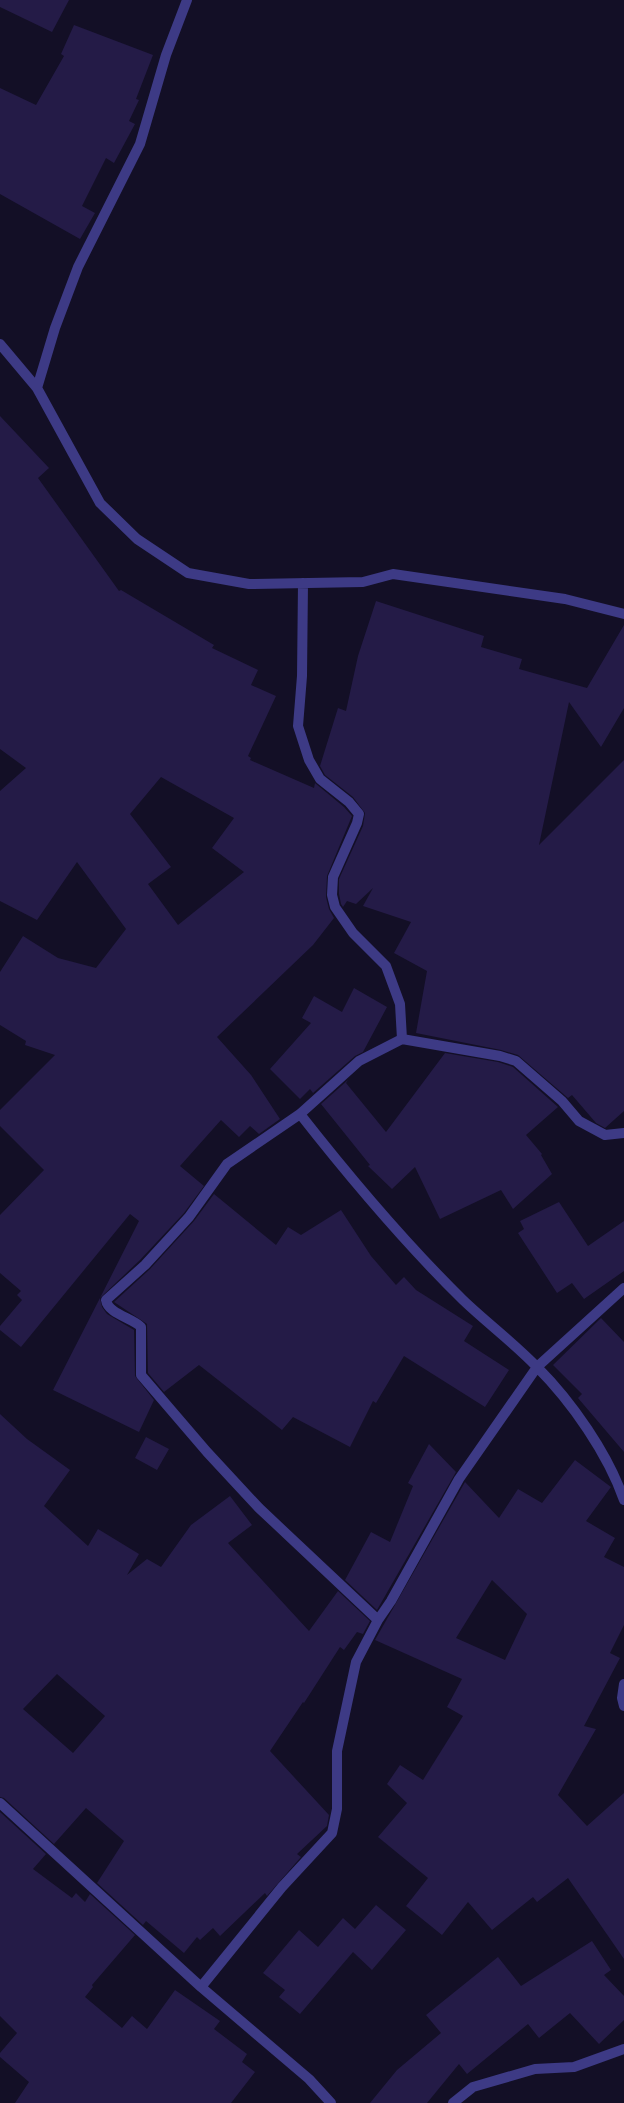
<svg xmlns="http://www.w3.org/2000/svg" width="624" height="2103" font-family="'Fira Sans Condensed',sans-serif">
<rect width="100%" height="100%" fill="#130f26"/>
<path fill="#241b47" fill-rule="evenodd" d="M0 0H69L52 32 0 7Z
M74 25 153 55 136 99 139 100 129 121 135 124 114 163 106 158 82 206 95 213 80 239 0 194V88L36 105 64 56 61 54Z
M0 416 49 468 38 478 119 591 121 590 214 645 212 648 258 670 251 685 276 696 248 756 251 758 250 760 314 788 315 783 344 807 352 816 327 876 326 897 329 909 334 918 313 945 217 1037 251 1075 280 1119 259 1134 250 1126 239 1137 221 1120 180 1166 204 1186 184 1213 140 1260 100 1298 139 1221 130 1214 21 1347 0 1330V1326L22 1300 17 1295 21 1291 0 1273V1215L44 1170 0 1126V1110L55 1055 25 1045 26 1041 0 1025V972L23 936 58 958 96 968 126 929 77 862 37 920 0 901V791L26 768 0 749ZM161 777 234 818 212 848 244 872 178 925 148 884 171 867 130 814Z
M376 601 484 636 481 647 522 659 519 669 587 688 624 625V708L601 747 569 702 539 845 624 760V1111L605 1128 596 1123 572 1095 568 1098 518 1055 501 1050 416 1033 427 971 394 953 411 922 363 906 373 888 356 904 347 901 343 907 341 904 339 894V879L363 826 365 813 353 797 325 775 320 766 338 708 346 711 358 656Z
M354 988 387 1007 363 1052 355 1056 313 1093 310 1089 300 1099 270 1069 311 1023 302 1018 314 996 342 1012Z
M445 1053 498 1062 513 1067 558 1107 526 1135 542 1154 541 1155 552 1174 513 1209 501 1190 440 1219 415 1167 392 1189 368 1166 370 1165 321 1104 348 1080 346 1083 386 1132Z
M214 1194 276 1245 288 1227 301 1235 341 1210 371 1256 396 1285 404 1277 416 1290 473 1326 464 1341 509 1370 485 1407 404 1356 376 1403 373 1401 350 1447 293 1417 282 1430 199 1365 164 1392 148 1373 147 1324 114 1302 150 1269 194 1221Z
M559 1202 588 1246 624 1221V1271L584 1299 572 1283 557 1293 518 1233 524 1229 520 1221Z
M100 1298 102 1307 107 1314 134 1330 135 1376 154 1400 139 1432 53 1390Z
M601 1318 624 1342V1452L578 1398 582 1394 553 1365Z
M0 1414 27 1439 70 1470 44 1506 88 1546 98 1529 139 1554 127 1575 147 1559 161 1567 191 1525 230 1496 252 1525 228 1543 309 1631 338 1591 370 1621 363 1634 357 1632 344 1650 340 1647 304 1703 303 1702 270 1751 329 1815 327 1826 297 1854 301 1857 267 1896 265 1893 220 1936 213 1928 200 1940 197 1937 184 1953 146 1921 143 1925 97 1883 124 1841 86 1808 54 1844 4 1798 0 1797ZM57 1674 105 1716 73 1753 23 1709Z
M146 1437 169 1449 157 1470 135 1458Z
M429 1444 456 1472 377 1610 345 1580 371 1532 390 1542 413 1486 408 1483Z
M575 1460 611 1487 586 1521 615 1538 604 1557 624 1567V1625L610 1653 620 1658 584 1726 596 1729 558 1795 587 1826 624 1793V1959L568 1878 537 1902 533 1897 492 1930 468 1902 442 1935 406 1906 428 1878 378 1837 407 1803 387 1784 400 1765 423 1780 463 1716 447 1707 462 1679 375 1640 465 1482 499 1518 518 1489 542 1503ZM492 1580 527 1614 505 1660 456 1638Z
M0 1812 46 1854 33 1869 72 1898 76 1893 85 1902 90 1894 135 1935 92 1985 93 1987 85 1997 122 2028 132 2016 147 2029 175 1990 220 2021 214 2029 247 2054 242 2062 255 2072 231 2103H15L29 2082 0 2057V2053L17 2033 0 2016Z
M376 1905 406 1930 372 1970 353 1952 300 2014 279 1997 285 1990 263 1973 299 1930 318 1947 343 1918 355 1929Z
M592 1941 611 1970 604 1975 624 1996V2020L599 2044 570 2013 539 2038 528 2024 467 2074 459 2064 427 2103H370L397 2070 441 2033 426 2015 498 1957 521 1986Z"/>
<g fill="none" stroke-linecap="round" stroke-linejoin="round">
<path stroke="#3d3a85" stroke-width="10" d="M0 344 37 388 100 503 137 539 188 573 249 584 363 582 393 574 565 599 624 614
M37 388 55 328 78 267 140 144 166 55 187 0
M303 583 302 676 298 726 309 760 320 779 349 802 359 814 357 823 333 877 332 895 335 907 353 933 386 966 400 1004 402 1039
M300 1114C351 1179 404 1242 463 1300 487 1323 514 1343 537 1367 572 1402 608 1454 624 1500
M378 1620 259 1508 207 1452 141 1375V1327C133 1318 108 1314 106 1300L145 1265 189 1217 227 1164 300 1114 359 1061 402 1039 500 1056 516 1061 562 1101 579 1121 605 1135 624 1133
M624 1684 622 1698 624 1706
M0 1803 201 1987 309 2079 331 2103
M201 1987 282 1887 332 1833 337 1809V1751L356 1662 378 1620 391 1601 459 1479 537 1367 624 1288
M453 2103 473 2087 535 2069 574 2067 624 2049"/>
</g>
</svg>
